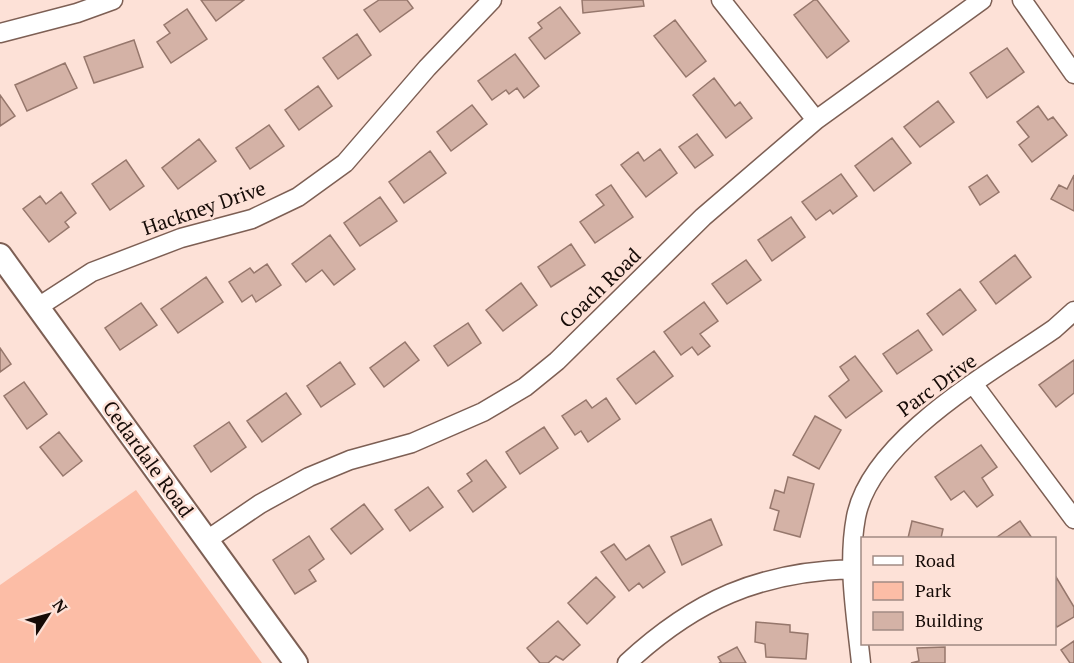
<svg xmlns="http://www.w3.org/2000/svg" width="1074" height="663" font-family="'PT Serif',serif">
<rect width="100%" height="100%" fill="#fde1d7"/>
<path fill="#fcbda6" d="M136 490 262 663H0V585Z"/>
<path fill="#d4b2a6" stroke="#96776c" stroke-width="1.5" d="M201 0H244L216 21Z
M379 0H407L413 8 380 32 364 10Z
M582 0H643L644 6 583 13Z
M814 0H817L849 41 827 58 794 15Z
M560 7 580 33 545 59 529 38 542 28 538 23Z
M187 9 207 39 171 63 157 42 170 33 164 25Z
M675 20 706 61 686 77 654 36Z
M357 34 371 55 338 79 323 58Z
M134 40 143 67 94 83 84 57Z
M1007 48 1024 72 987 98 970 73Z
M515 54 539 86 524 98 517 88 509 94 506 90 492 100 478 81Z
M65 63 77 88 27 111 15 85Z
M714 78 735 106 740 102 752 118 726 138 693 95Z
M318 86 332 106 299 130 285 110Z
M0 95 15 116 0 126Z
M938 101 954 122 920 147 904 127Z
M472 105 487 124 451 151 437 132Z
M1038 106 1048 120 1053 117 1067 135 1032 162 1019 145 1029 137 1017 122Z
M269 125 284 146 250 169 236 148Z
M697 134 713 155 695 168 679 147Z
M892 138 911 163 874 191 855 166Z
M199 139 216 161 178 189 162 168Z
M660 149 677 173 646 197 621 165 638 152 644 161Z
M430 151 446 173 404 203 389 182Z
M126 160 144 186 110 210 92 184Z
M841 174 857 196 833 214 830 210 816 220 802 202Z
M987 175 999 192 980 205 969 187Z
M1074 175V211L1051 199 1059 185 1067 189Z
M611 185 633 217 595 243 580 222 604 205 596 195Z
M61 192 76 213 65 222 69 227 49 242 23 209 40 196 46 204Z
M380 197 397 221 360 246 344 223Z
M791 217 805 237 772 261 758 240Z
M330 235 355 269 334 285 322 270 306 282 292 264Z
M571 244 585 265 551 287 538 267Z
M1015 255 1031 277 996 304 980 282Z
M746 260 761 280 727 304 712 284Z
M267 264 281 285 256 302 252 295 242 302 229 282 250 268 254 273Z
M206 277 223 302 178 333 161 309Z
M521 283 537 305 503 331 486 310Z
M960 289 976 310 943 335 927 314Z
M704 302 718 321 700 334 710 346 698 355 692 347 681 355 664 332Z
M141 303 157 325 120 350 105 328Z
M468 323 481 343 448 366 434 346Z
M918 330 932 350 897 374 883 354Z
M405 342 419 360 384 387 370 368Z
M0 348 11 364 0 372Z
M654 351 673 376 636 404 617 379Z
M855 356 882 391 846 418 829 396 849 380 840 367Z
M1074 360V393L1056 407 1039 385Z
M340 362 355 384 321 407 307 386Z
M24 382 47 414 27 429 4 396Z
M286 393 301 414 262 442 247 421Z
M606 398 620 419 588 442 581 431 575 435 562 416 586 400 592 408Z
M815 416 841 430 819 469 793 455Z
M229 422 246 447 211 472 194 446Z
M544 427 558 448 520 474 506 452Z
M59 432 82 461 63 476 40 447Z
M981 445 997 467 982 478 993 495 977 507 964 491 951 500 935 477Z
M486 460 506 487 473 512 458 491 472 481 467 474Z
M788 477 814 484 800 537 774 530 779 511 770 508 775 490 784 493Z
M428 487 443 507 410 531 395 510Z
M364 504 383 529 351 554 331 529Z
M711 519 722 545 682 565 671 537Z
M912 521 943 529 941 538H908Z
M1020 521 1032 538H998L997 537Z
M309 536 324 559 309 570 316 581 295 594 273 560Z
M614 544 626 560 649 545 665 572 643 588 639 583 629 591 601 552Z
M596 577 615 597 587 624 568 603Z
M1056 577 1074 607V617L1057 627 1054 622Z
M558 621 580 645 563 660 556 656 548 663H540L527 648Z
M756 622 790 625V632L808 634 806 659 766 657 765 644 755 642Z
M1074 641V663H1070L1061 650Z
M737 647 746 663H719L721 662 718 657Z
M945 647V663H911L919 661 917 648Z"/>
<g fill="none" stroke-linecap="round" stroke-linejoin="round">
<defs>
<path id="minor" d="M721 0 816 120
M1022 0 1074 74
M0 33 77 13 113 0
M38 307 92 272 181 238 252 219 298 197 345 163 427 68 492 0
M974 385 1074 519
M207 540 260 504 309 477 350 460 412 443 483 412 525 387 557 361 703 217 816 120 982 0
M627 663C695 600 759 572 852 569
M861 663C856 615 847 565 856 517 871 439 992 372 1054 329L1074 311"/>
<path id="tertiary" d="M0 255 296 663"/>
</defs>
<use href="#minor" stroke="#7d5f54" stroke-width="21"/>
<use href="#tertiary" stroke="#7d5f54" stroke-width="26"/>
<use href="#minor" stroke="#fff" stroke-width="18"/>
<use href="#tertiary" stroke="#fff" stroke-width="22"/>
</g>
<g text-anchor="middle" stroke-width="5" stroke-linejoin="round" paint-order="stroke">
<g font-size="20" fill="#160b07" stroke="#fde1d7">
<text transform="translate(204 208) rotate(-19)" y="7">Hackney Drive</text>
<text transform="translate(600 288) rotate(-44)" y="7">Coach Road</text>
<text transform="translate(937 385) rotate(-36)" y="7">Parc Drive</text>
<text transform="translate(148 459) rotate(54)" y="7">Cedardale Road</text>
</g>
</g>
<rect x="861" y="537" width="195" height="108" fill="#fde1d7" stroke="#a18b84" stroke-width="1.5"/>
<rect x="873" y="556" width="30" height="9" fill="#ffffff" stroke="#a18b84" stroke-width="1.5"/>
<text x="915" y="567" font-size="18" fill="#160b07">Road</text>
<rect x="873" y="582" width="30" height="18" fill="#fcbda6" stroke="#a18b84" stroke-width="1.5"/>
<text x="915" y="597" font-size="18" fill="#160b07">Park</text>
<rect x="873" y="612" width="30" height="18" fill="#d4b2a6" stroke="#a18b84" stroke-width="1.5"/>
<text x="915" y="627" font-size="18" fill="#160b07">Building</text>
<g transform="translate(48 615) rotate(54)" stroke="#fde1d7" stroke-width="4.5" paint-order="stroke">
<path d="M0-4.5L10 22L0 15L-10 22Z" fill="#160b07"/>
<text y="-9" font-size="16" font-weight="bold" text-anchor="middle" fill="#160b07">N</text>
</g>
</svg>
